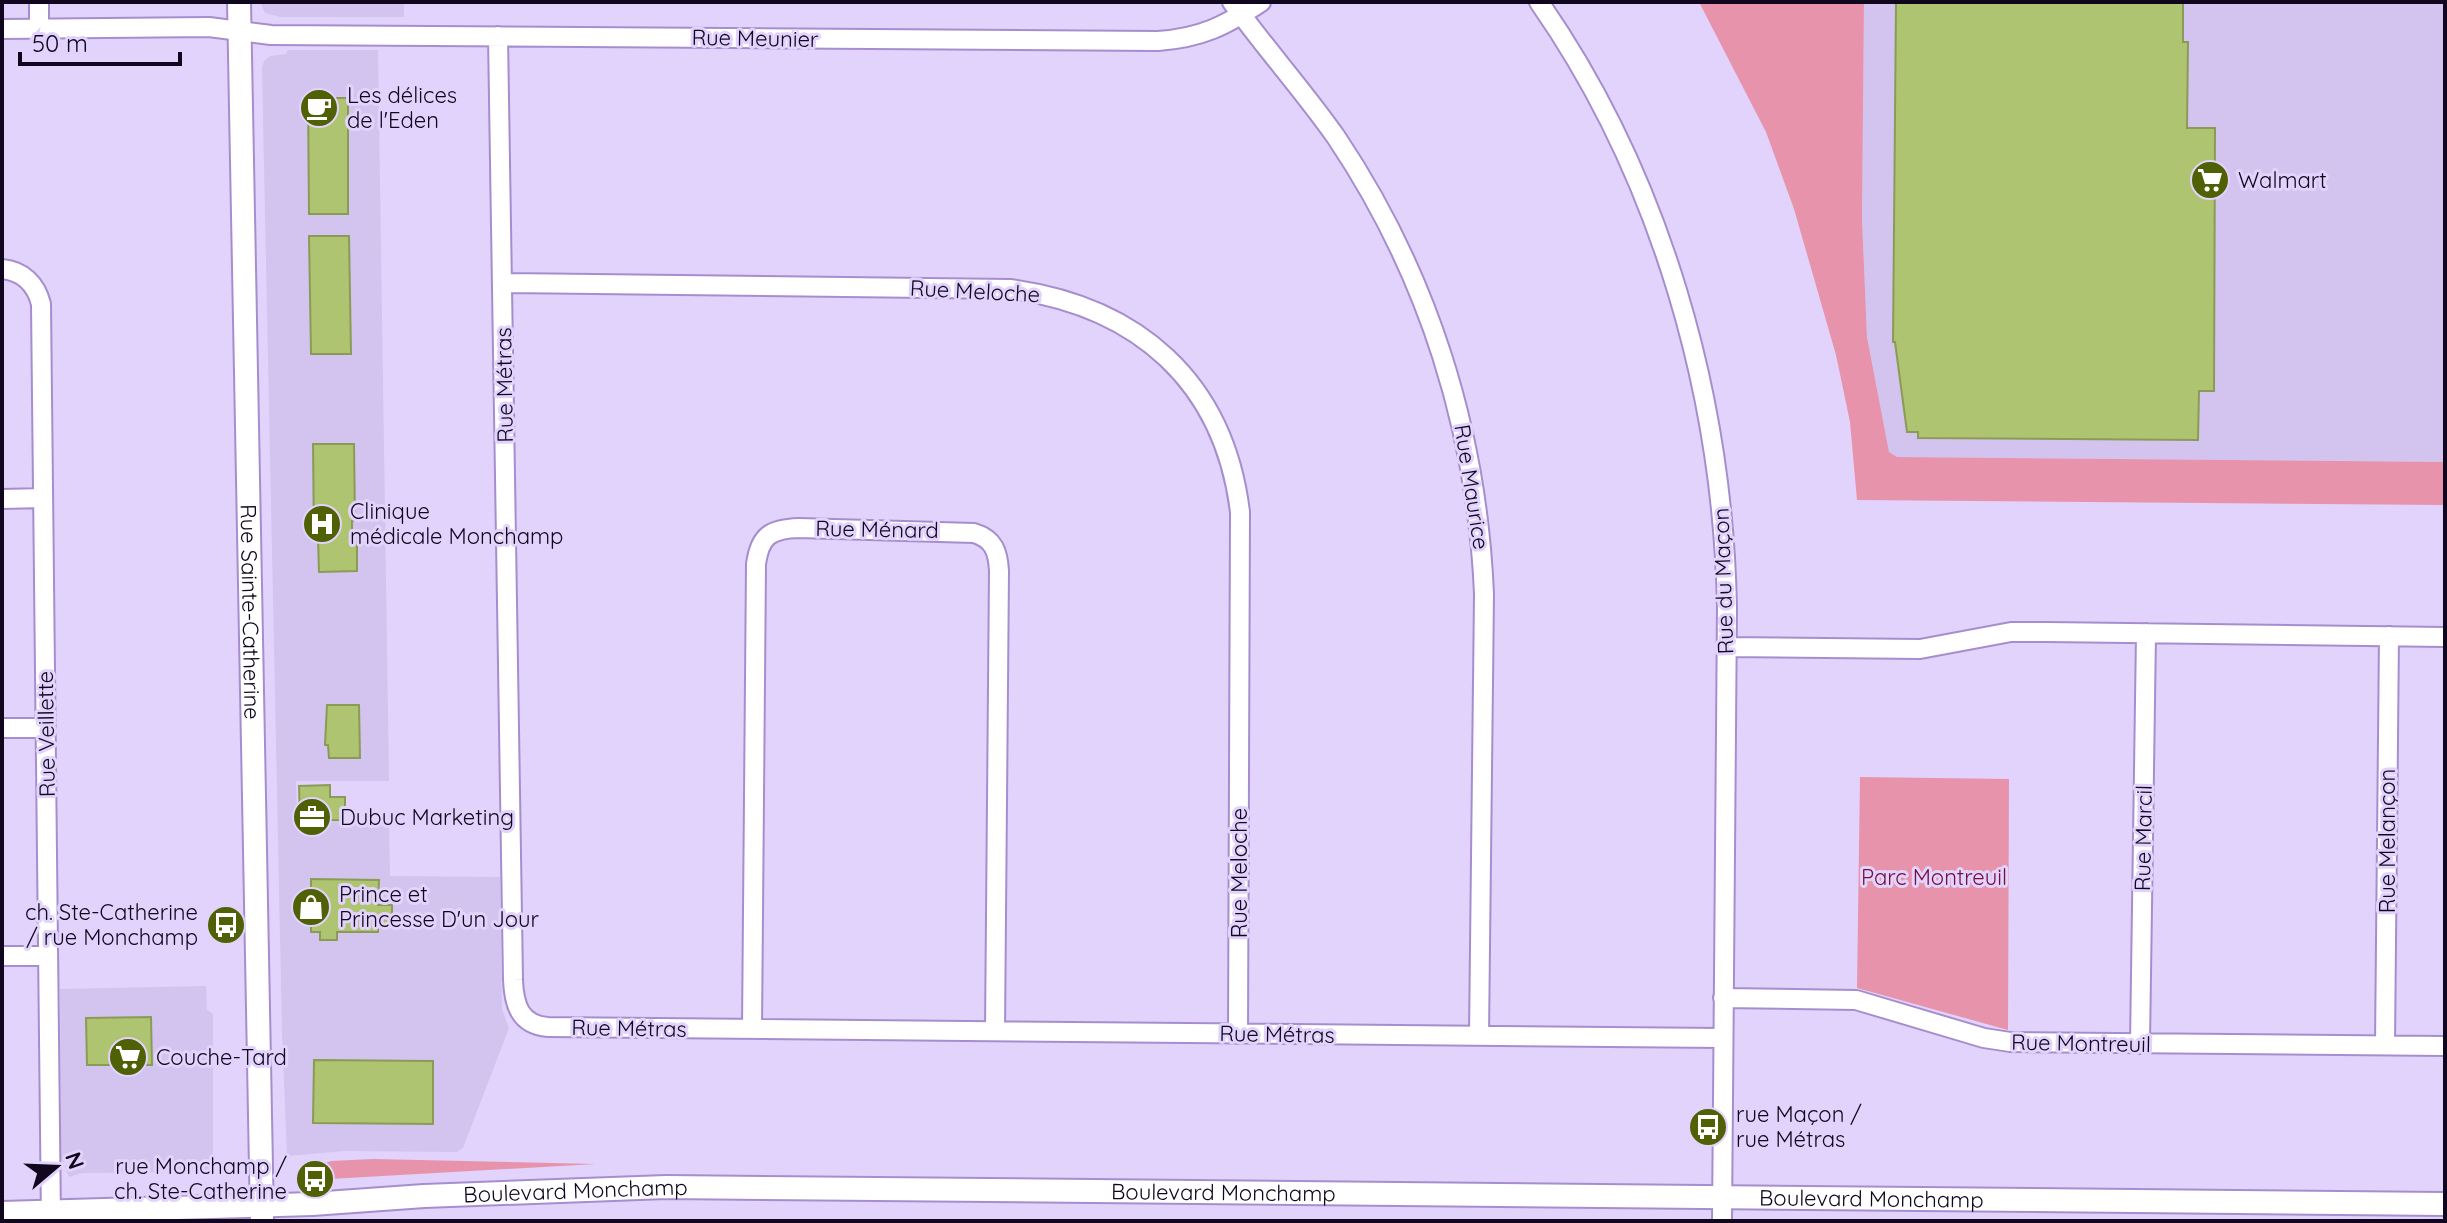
<svg xmlns="http://www.w3.org/2000/svg" width="2447" height="1223" font-family="Quicksand,sans-serif">
<rect width="100%" height="100%" fill="#e1d3fc"/>
<path fill="#d3c3ef" d="M260 2H404V17H280L265 13Z
M1864 2H2445V462L1897 457 1889 452 1867 337 1862 219Z
M288 50H378L389 781H296L297 823 389 822 390 876 500 877 502 1009 509 1028 463 1148 457 1152 345 1151 287 1156 282 1032 262 68 264 61 270 56 286 54Z
M206 986 207 1010 213 1014V1170L201 1172 82 1173 69 1177 61 1158 60 989Z"/>
<path fill="#e793ab" d="M1699 2H1864L1862 219 1867 337 1889 452 1897 457 2445 462V505L1857 500 1850 422 1836 355 1794 209 1766 132Z
M1860 777 2009 779 2008 1030 1857 988Z
M373 1159 596 1164 330 1179 332 1172 328 1166 314 1167 331 1161Z"/>
<path fill="#aec470" stroke="#8a9b57" stroke-width="2" d="M1896 2H2183V42H2188L2187 128H2215L2214 391H2199L2198 440 1918 438V432H1907L1895 342H1893Z
M308 98H348V214H309Z
M309 236H349L351 354H311Z
M313 444H354L355 520 352 521V534L357 533V571L319 572 318 538H314Z
M327 705H359L360 758H329L328 745H325Z
M330 785V797H345V820L300 821 299 786Z
M311 879 379 880 378 905H392V925H378V932H337V940H320V932H311V913H306V901H311Z
M151 1017 152 1065H87L86 1018Z
M314 1060 433 1061V1124L313 1123Z"/>
<g fill="none" stroke-linecap="round" stroke-linejoin="round">
<defs>
<path id="minor" d="M39 2V29
M1232 2C1265 48 1303 90 1336 137 1428 274 1477 430 1484 594L1479 1036
M1539 2C1661 177 1723 396 1727 608L1722 1221
M2 29 209 27 271 35 1158 41C1201 38 1225 26 1261 2
M498 36 513 980C514 1005 520 1025 548 1027L1722 1038
M2 269C23 271 36 284 41 304L51 1221
M503 283 1010 289C1137 306 1224 381 1240 512L1238 1034
M2 499 43 498
M1727 647 1920 649 2011 632H2047L2445 637
M2 728H45
M2 956H48
M1723 998 1856 1000 1984 1038 2010 1042 2445 1046
M752 1029 756 564C760 535 771 529 799 528L974 533C994 539 998 552 999 571L995 1031
M2140 1044 2146 633
M2385 1045 2389 636"/>
<g id="tertiary">
<path id="s1" d="M239 2 262 1221"/>
<path id="s2" d="M2 1213 312 1204 424 1196 666 1187 2445 1204"/>
</g>
</defs>
<use href="#minor" stroke="#a68ece" stroke-width="22"/>
<use href="#tertiary" stroke="#a68ece" stroke-width="26"/>
<use href="#minor" stroke="#fff" stroke-width="18"/>
<use href="#tertiary" stroke="#fff" stroke-width="22"/>
</g>
<defs>
<symbol id="cafe-disc" viewBox="-11 -11 22 22"><circle r="9.5" fill="#4f6005" stroke="#e1d3fc"/><path d="M-5.5-4.5H6V0H3Q3 3.5 0 3.5H-2.5Q-5.5 3.5-5.5 0ZM3-3.2v2h1.7v-2ZM-6 4.5H4V6H-6Z" fill="#fff"/></symbol>
<symbol id="supermarket-disc" viewBox="-11 -11 22 22"><circle r="9.5" fill="#4f6005" stroke="#e1d3fc"/><path d="M-6-5.5h2.5l.6 2H6L4.5 2H-2.5L-4.4-4H-6ZM-1.5 3.2a1.3 1.3 0 1 0 .1 0ZM3 3.2a1.3 1.3 0 1 0 .1 0Z" fill="#fff"/></symbol>
<symbol id="hospital-disc" viewBox="-11 -11 22 22"><circle r="9.5" fill="#4f6005" stroke="#e1d3fc"/><path d="M-5-5h3v3.5h4V-5h3V5h-3V1.5h-4V5h-3Z" fill="#fff"/></symbol>
<symbol id="office-disc" viewBox="-11 -11 22 22"><circle r="9.5" fill="#4f6005" stroke="#e1d3fc"/><path d="M-6-3h4V-5.5h4V-3h4V5H-6ZM-1-4.5V-3h2v-1.5ZM-6 0V1H6V0Z" fill="#fff"/></symbol>
<symbol id="shop-disc" viewBox="-11 -11 22 22"><circle r="9.5" fill="#4f6005" stroke="#e1d3fc"/><path d="M-5-2.5h2.3a2.7 3.5 0 0 1 5.4 0H5L5.5 6h-11ZM-1.5-2.5h3a1.5 2.3 0 0 0-3 0Z" fill="#fff"/></symbol>
<symbol id="bus-disc" viewBox="-11 -11 22 22"><circle r="9.5" fill="#4f6005" stroke="#e1d3fc"/><path d="M-5-6H5V4H4V6H2V4H-2V6H-4V4H-5ZM-3.5-4V0h7V-4ZM-3.5 1.2v1.5H-2V1.2ZM2 1.2v1.5H3.5V1.2Z" fill="#fff"/></symbol>
</defs>
<g fill-rule="evenodd">
<use href="#cafe-disc" x="297" y="86" width="44" height="44"/>
<use href="#supermarket-disc" x="2188" y="158" width="44" height="44"/>
<use href="#hospital-disc" x="300" y="502" width="44" height="44"/>
<use href="#office-disc" x="290" y="795" width="44" height="44"/>
<use href="#shop-disc" x="289" y="885" width="44" height="44"/>
<use href="#bus-disc" x="204" y="903" width="44" height="44"/>
<use href="#supermarket-disc" x="106" y="1035" width="44" height="44"/>
<use href="#bus-disc" x="1686" y="1105" width="44" height="44"/>
<use href="#bus-disc" x="293" y="1157" width="44" height="44"/>
</g>
<g text-anchor="middle" stroke-width="6" stroke-linejoin="round" paint-order="stroke">
<g font-size="22" fill="#10071e" stroke="#e1d3fc">
<text transform="translate(755 38) rotate(1)" y="8">Rue Meunier</text>
<text transform="translate(975 291) rotate(3)" y="8">Rue Meloche</text>
<text transform="translate(504 385) rotate(-91)" y="8">Rue Métras</text>
<text transform="translate(1472 487) rotate(81)" y="8">Rue Maurice</text>
<text transform="translate(877 529) rotate(1)" y="8">Rue Ménard</text>
<text transform="translate(1723 581) rotate(-92)" y="8">Rue du Maçon</text>
<text dy="8" stroke="none"><textPath href="#s1" startOffset="610">Rue Sainte-Catherine</textPath></text>
<text transform="translate(46 734) rotate(-91)" y="8">Rue Veillette</text>
<text transform="translate(2143 838) rotate(-89)" y="8">Rue Marcil</text>
<text transform="translate(2387 841) rotate(-90)" y="8">Rue Melançon</text>
<text transform="translate(1239 873) rotate(-90)" y="8">Rue Meloche</text>
<text transform="translate(629 1028) rotate(1)" y="8">Rue Métras</text>
<text transform="translate(1277 1034) rotate(1)" y="8">Rue Métras</text>
<text transform="translate(2081 1043) rotate(1)" y="8">Rue Montreuil</text>
<text dy="8" stroke="none"><textPath href="#s2" startOffset="574">Boulevard Monchamp</textPath></text>
<text dy="8" stroke="none"><textPath href="#s2" startOffset="1222">Boulevard Monchamp</textPath></text>
<text dy="8" stroke="none"><textPath href="#s2" startOffset="1870">Boulevard Monchamp</textPath></text>
</g>
<g font-size="22" fill="#10071e" stroke="#e1d3fc" text-anchor="start">
<text x="347" y="103">Les délices<tspan x="347" dy="25">de l'Eden</tspan></text>
<text x="2238" y="188">Walmart</text>
<text x="350" y="519">Clinique<tspan x="350" dy="25">médicale Monchamp</tspan></text>
<text x="340" y="825">Dubuc Marketing</text>
<text x="339" y="902">Prince et<tspan x="339" dy="25">Princesse D'un Jour</tspan></text>
<text x="198" y="920" text-anchor="end">ch. Ste-Catherine<tspan x="198" dy="25">/ rue Monchamp</tspan></text>
<text x="156" y="1065">Couche-Tard</text>
<text x="1736" y="1122">rue Maçon /<tspan x="1736" dy="25">rue Métras</tspan></text>
<text x="287" y="1174" text-anchor="end">rue Monchamp /<tspan x="287" dy="25">ch. Ste-Catherine</tspan></text>
</g>
<g font-size="22" fill="#770c3c" stroke="#e1d3fc">
<text x="1934" y="885">Parc Montreuil</text>
</g>
</g>
<rect width="2447" height="1223" fill="none" stroke="#10071e" stroke-width="8"/>
<g transform="translate(56 1167) rotate(71)" stroke="#e1d3fc" stroke-width="6" paint-order="stroke">
<path d="M0-6L14 30L0 20L-14 30Z" fill="#10071e"/>
<text y="-12" font-size="22" font-weight="bold" text-anchor="middle" fill="#10071e">N</text>
</g>
<path d="M20 52v12h160v-12" fill="none" stroke="#10071e" stroke-width="4"/>
<text x="32" y="52" font-size="24" fill="#10071e" stroke="#e1d3fc" stroke-width="6" paint-order="stroke">50 m</text>
</svg>
